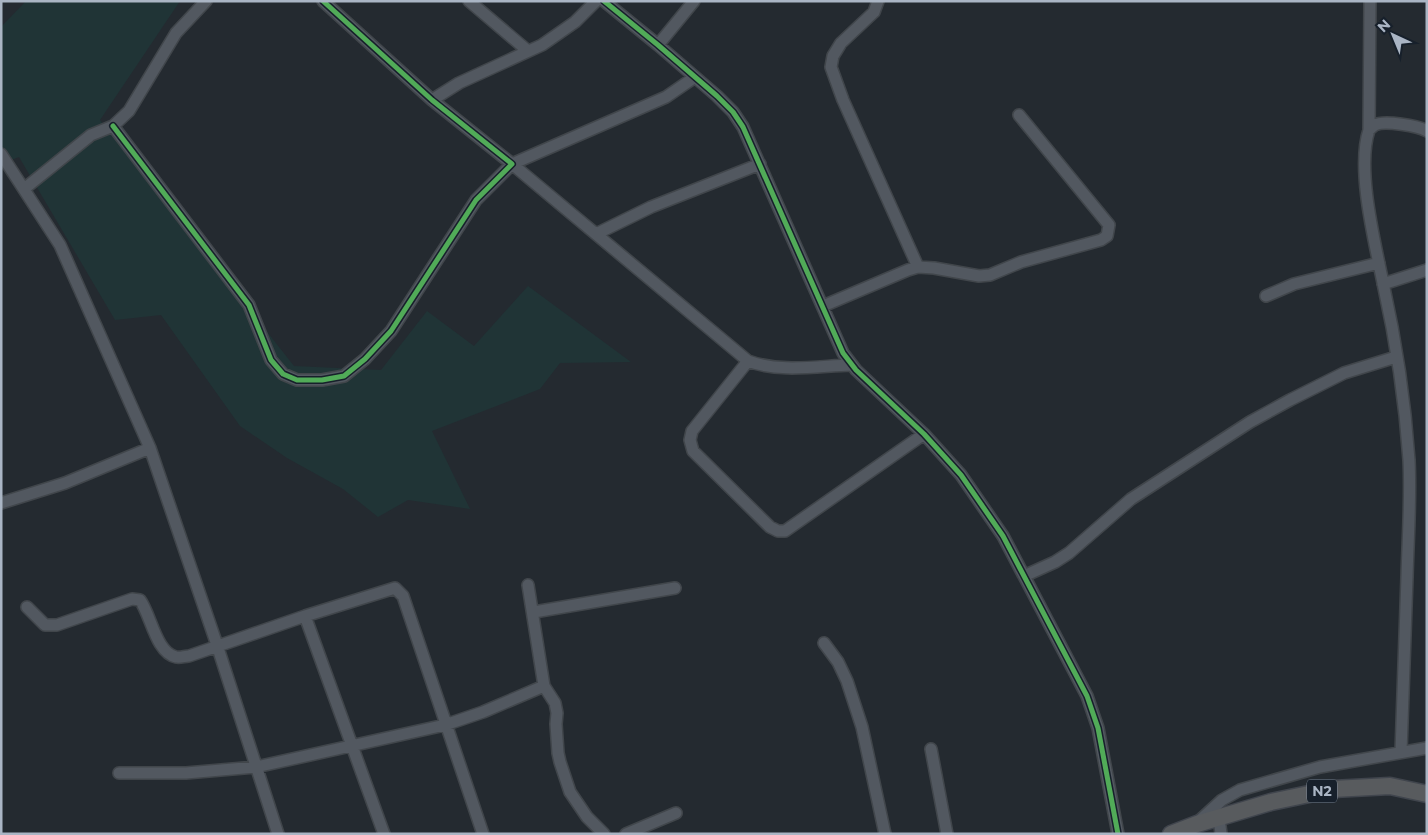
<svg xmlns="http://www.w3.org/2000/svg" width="1428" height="835" font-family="Montserrat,sans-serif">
<rect width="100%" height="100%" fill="#242a30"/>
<path fill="#203436" d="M26 1H180L100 120 294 366 381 370 427 311 474 346 528 286 631 362 560 363 540 389 432 431 470 509 408 500 378 517 343 489 287 458 240 426 161 315 115 320 19 157 1 164V27Z"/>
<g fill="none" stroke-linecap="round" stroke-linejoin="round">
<defs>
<path id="minor" d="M469 1 528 51
M604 1 658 45 717 96 733 112 743 127 843 353 856 370 924 434 961 475 1003 536 1087 696 1098 728 1118 834
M878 1 874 12 841 43 833 56 831 67 843 100 918 267
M1370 1 1369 130C1356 169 1375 243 1383 283 1396 341 1405 401 1409 460 1411 499 1408 538 1407 577 1405 635 1403 693 1401 752
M658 45 694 1
M695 77 666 97 512 164 748 361C780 373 818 366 851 365
M432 100 459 83 542 45 575 22 596 1
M113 126 249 305 271 360 283 374 297 380H322L344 376 365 359 391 331 476 200 512 164 432 100 323 1
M1369 130C1371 128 1373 126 1375 125 1384 120 1419 126 1427 131
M1 154 60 245 150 448 217 645 278 834
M24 189 91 135 113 126 129 111 176 33 206 1
M596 234 651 207 760 164
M1383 284 1427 270
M1266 296 1294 284 1379 263
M823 306 908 270 918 267 934 268 979 276 990 275 1021 262 1101 240 1107 236 1109 225 1019 115
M748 361 692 431 690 440 693 451 770 527 778 531H785L924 434
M1 503 65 483 150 448
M1024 576 1055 562 1069 553 1131 499 1250 422 1290 400 1344 373 1396 357
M528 585 544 686 555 703 557 713 556 724 558 753 560 762 570 792 587 817 604 834
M27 607 45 625H57L132 599 140 600C151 615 156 653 176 657 180 658 185 656 189 656L305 616 395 588 403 596 483 834
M534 612 675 588
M305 616 384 834
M824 643 838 662 847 681 862 727 885 834
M931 749 947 834
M119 773H186L256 767 445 725 483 712 544 686
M1219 818 1221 834
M1198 822 1222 800 1240 790 1320 767 1427 748
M626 834 676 813"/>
<path id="highway" d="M1171 834 1197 824 1271 802 1333 789 1390 786 1427 794"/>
</defs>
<use href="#minor" stroke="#41464b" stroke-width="14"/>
<use href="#highway" stroke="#40454d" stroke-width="19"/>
<use href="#minor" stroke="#525860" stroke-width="11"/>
<use href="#highway" stroke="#585b5e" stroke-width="16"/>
<defs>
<path id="cycleway" d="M604 1 658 45 717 96 733 112 743 127 843 353 856 370 924 434 961 475 1003 536 1087 696 1098 728 1118 834
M113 126 249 305 271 360 283 374 297 380H322L344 376 365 359 391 331 476 200 512 164 432 100 323 1"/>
</defs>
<use href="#cycleway" stroke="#17202b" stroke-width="8"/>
<use href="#cycleway" stroke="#51ab58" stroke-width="5"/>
</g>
<g text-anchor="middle" stroke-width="4" stroke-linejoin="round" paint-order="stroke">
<rect fill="#17202b" stroke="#7e8896" stroke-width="1" x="1307" y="779.5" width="30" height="23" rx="4"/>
<g font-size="14" font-weight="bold" fill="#aab5c4">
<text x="1322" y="796">N2</text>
</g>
</g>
<rect width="1428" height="835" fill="none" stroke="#aab5c4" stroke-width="5"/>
<g transform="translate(1393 35) rotate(316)" stroke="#17202b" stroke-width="4" paint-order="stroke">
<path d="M0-4L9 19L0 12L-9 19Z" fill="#aab5c4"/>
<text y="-8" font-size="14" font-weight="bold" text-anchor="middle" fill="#aab5c4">N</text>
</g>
</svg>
